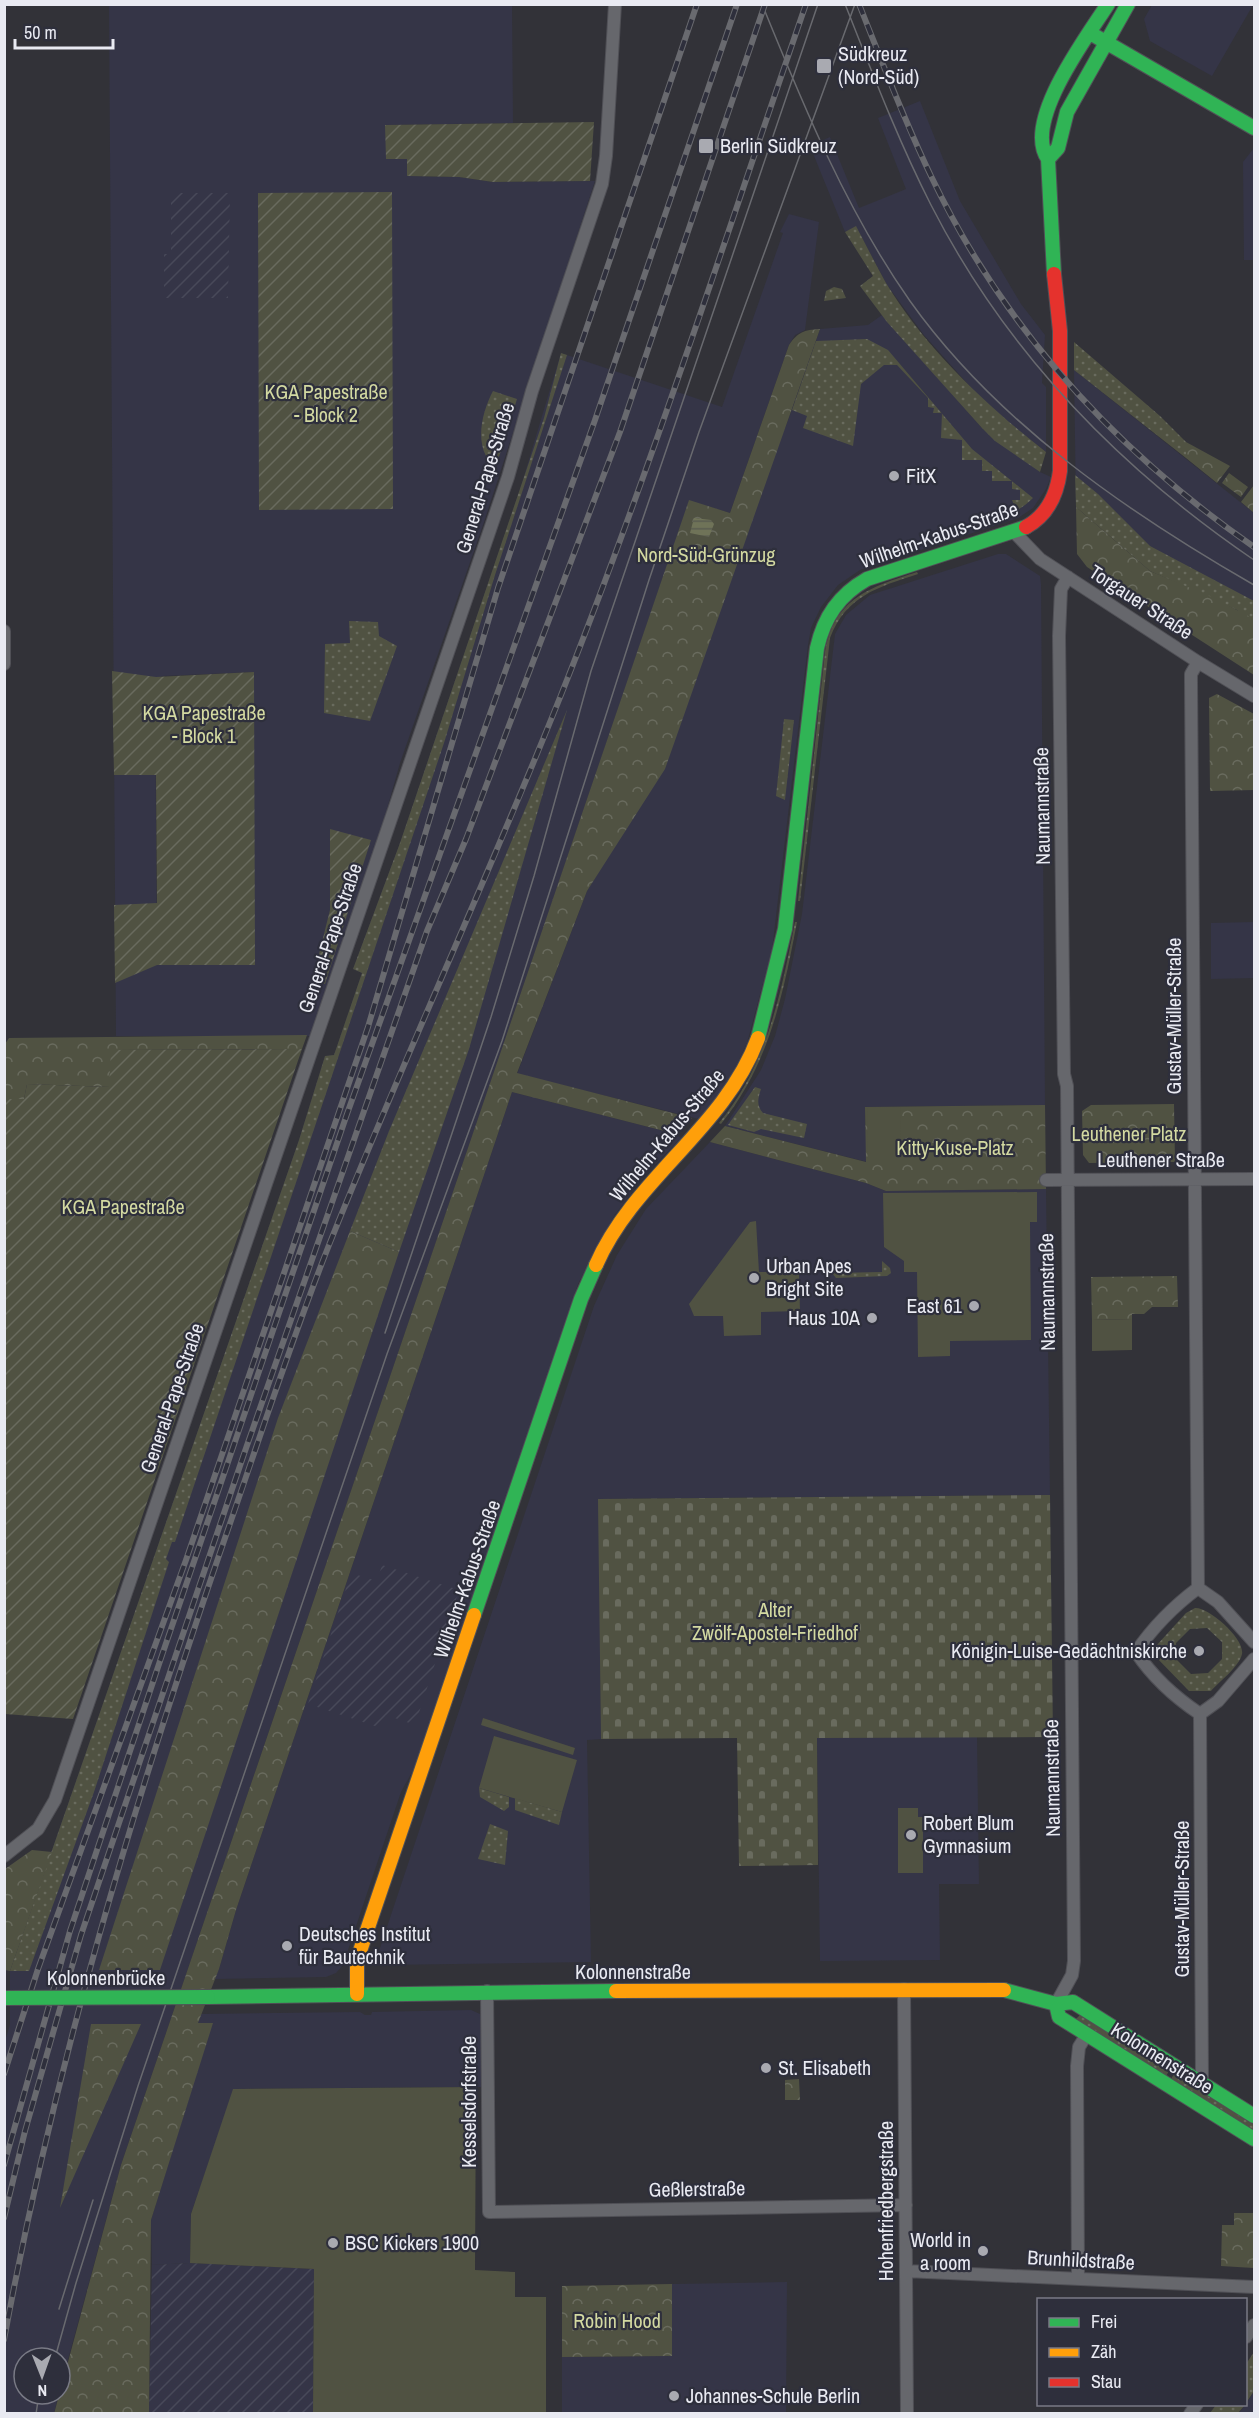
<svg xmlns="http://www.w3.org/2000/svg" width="1259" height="2418" font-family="'Archivo Narrow',sans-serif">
<defs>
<pattern id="industrial-furrows" width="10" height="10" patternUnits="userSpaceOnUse" patternTransform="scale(1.5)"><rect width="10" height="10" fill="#353547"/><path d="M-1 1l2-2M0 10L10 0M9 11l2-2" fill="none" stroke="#484959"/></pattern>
<pattern id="grass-dots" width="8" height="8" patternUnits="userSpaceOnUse" patternTransform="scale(1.5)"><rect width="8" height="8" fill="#505242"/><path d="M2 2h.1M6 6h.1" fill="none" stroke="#696b5e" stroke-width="1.8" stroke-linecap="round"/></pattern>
<pattern id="forest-crowns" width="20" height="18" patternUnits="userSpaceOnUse" patternTransform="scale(1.5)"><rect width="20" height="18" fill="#505242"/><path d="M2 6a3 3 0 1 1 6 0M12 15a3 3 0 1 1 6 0" fill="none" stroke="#696b5e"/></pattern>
<pattern id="cemetery-stones" width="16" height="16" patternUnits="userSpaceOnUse" patternTransform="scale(1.5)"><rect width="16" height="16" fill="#505242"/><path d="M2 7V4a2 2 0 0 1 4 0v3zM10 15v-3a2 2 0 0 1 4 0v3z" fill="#696b5e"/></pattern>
<pattern id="garden-furrows" width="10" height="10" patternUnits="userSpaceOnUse" patternTransform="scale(1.5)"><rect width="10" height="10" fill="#505242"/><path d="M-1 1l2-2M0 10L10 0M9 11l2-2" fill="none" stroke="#696b5e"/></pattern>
<pattern id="water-rules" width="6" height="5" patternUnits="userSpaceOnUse" patternTransform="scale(1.5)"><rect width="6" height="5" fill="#6f7358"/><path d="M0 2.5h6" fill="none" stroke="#5a5c50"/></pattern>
</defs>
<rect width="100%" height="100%" fill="#323238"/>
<path fill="#353547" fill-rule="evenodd" d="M109 5H512L513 123 386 125V159H407V176L459 177 493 182 595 181 483 525 400 763 378 841 311 1036H116ZM254 672V833L157 965 155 681 162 676Z
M1152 5V4L1253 5 1212 76 1150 41 1144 19Z
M920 101 960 201 1021 304 1045 335 1042 383 1046 387V452L1005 420 974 391 924 335 887 285 856 227 845 232 810 146 830 137 859 208 889 196 906 189 878 118Z
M1254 148V260H1244L1243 162Z
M789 214 819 222 805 330 795 335 789 345 730 513 689 501 121 2165 60 2389V2358H24V2394H59L54 2413 5 2414 4 2044 10 2025V1971L299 1140 325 1056 334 1055 362 973 353 969 400 843 521 486 561 353 722 407 783 233 780 232Z
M882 315 982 428 1040 472 1051 477 1046 489 1033 508 1018 518 860 570 838 585 821 607 811 628 808 645 772 950 747 1043 730 1079 699 1119 517 1074 587 891 602 866 787 423 820 329 868 325Z
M1074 370 1254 513V619L1214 598 1076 507Z
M998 554H1006L1040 576 1041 584 1045 1105 865 1107 867 1162 725 1126 761 1070 775 1036 785 999 802 914 835 634 846 615 870 595Z
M1254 922V978L1211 979V923Z
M512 1092 676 1134 681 1138 645 1175 614 1216 578 1284 417 1763 401 1792 343 1965 336 1973 326 1977 214 1979 219 1969 236 1910Z
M710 1142 866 1183 886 1191 1046 1189 1050 1495 599 1499 601 1739 587 1740 591 1962 380 1965 376 1960 594 1306 617 1255 646 1209Z
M977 1736 979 1884H939L940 1960 820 1961 817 1738Z
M471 2010 480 2014 482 2019 481 2087 234 2089 191 2214 190 2263 152 2265 151 2220 212 2023H198L201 2014 360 2012 365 2015H371L372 2012Z
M787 2282 786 2413H562V2357L671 2356 672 2284Z
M1254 2391V2413L1238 2414 1246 2404Z"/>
<path fill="url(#industrial-furrows)" d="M171 193H230L228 298H164V254H171Z
M382 1565 459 1590 415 1725 386 1715 381 1728 308 1704 351 1573 377 1581Z
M190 2263 314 2269 313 2413 149 2414 152 2265Z"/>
<path fill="url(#grass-dots)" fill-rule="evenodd" d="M856 226C866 245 876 265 886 283 926 349 986 405 1046 452L1040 472 995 441 982 428 887 322 860 286 873 276 845 232Z
M834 287 842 289 846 298 824 301 826 291Z
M867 339 888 350 972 449 1033 498C1008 523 964 530 930 539L1016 511 1012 500H1020V490L1012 489V481H992V471H982V460H962V440L941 438 942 413H933L934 408 928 407V398L897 365H884L861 384 853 446 803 428 807 416 792 410 816 341Z
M1074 342 1160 416 1186 442V458L1074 370Z
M561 353 567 355 495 575 444 743 175 1542H172L166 1559 169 1562 94 1792 29 1971H10L299 1140 325 1056 334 1055 362 973 353 969 400 843 544 418Z
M493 391 517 399 498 460 486 456C476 437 483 410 493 391Z
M1075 475 1098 494 1150 546 1254 601V626L1237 610 1150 571 1076 507Z
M917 572 918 574C878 587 846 596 830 638L800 901H798L825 652C834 598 871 587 917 572Z
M349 621 378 622 379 636 397 646 370 721 324 713 325 644 350 643Z
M567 710 469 1049 399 1252 350 1231 389 1131Z
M784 719 794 720 785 800 776 796Z
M795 922H797C783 995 769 1065 721 1124L719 1123C767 1065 781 994 795 922Z
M755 1087 761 1089C758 1098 756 1105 763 1113L807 1124 804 1138 761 1129 754 1132 728 1125Z
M882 1261 890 1268 891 1273 887 1276 836 1278 832 1273 882 1272Z
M1195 1608C1209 1607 1245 1639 1242 1654 1239 1667 1220 1681 1211 1691H1189L1155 1656 1156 1646 1186 1613ZM1207 1628 1222 1642V1659L1208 1673 1191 1674 1177 1660 1176 1643 1190 1629Z
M479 1788 509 1797V1807L504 1811 480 1797Z
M515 1798 562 1812 559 1825 515 1810Z
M490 1824 508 1831 505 1865 478 1859Z
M1080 2015 1169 2071 1166 2076 1076 2019Z
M1174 2074 1254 2125V2131L1171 2079Z
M1254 2352V2391L1246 2403V2364Z
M1216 2405V2404L1245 2405 1238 2413H1210Z"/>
<path fill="url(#forest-crowns)" d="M820 329 665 769 587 891 517 1073 692 1118 676 1134 512 1092 236 1910 219 1969 198 2023H213L151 2220 149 2413 54 2414 121 2165 689 500 730 513 789 345C798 332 804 330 820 329Z
M1186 442 1230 466 1217 483 1186 458Z
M1229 473 1248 487 1241 497 1222 483Z
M1254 485V513L1241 502Z
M1076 507 1150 571 1214 598 1254 619V675L1087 567 1077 554Z
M1217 694 1254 714V790L1210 791 1209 698Z
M307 1035 302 1049 112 1050 110 1087 27 1084 24 1099H5V1044L9 1038Z
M1174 1104 1175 1162 1089 1163 1083 1155 1082 1111 1091 1105Z
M1045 1105 1046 1189 886 1191 866 1183 710 1142 725 1126 866 1162 865 1107Z
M350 1231 399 1252 160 1970H99L278 1418Z
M1177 1276 1178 1307H1152L1144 1314H1132V1319L1092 1320 1091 1277Z
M32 1850 52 1852 10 1971 5 1970V1869Z
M91 2024H141L60 2208Z
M799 2079 800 2100H785V2080Z
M1234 2213H1254V2268L1221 2266 1222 2225H1234Z
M672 2284V2356L562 2357V2286Z"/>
<path fill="url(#cemetery-stones)" d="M1050 1495 1053 1737 817 1738 818 1865 739 1866 737 1738 601 1739 598 1499Z"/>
<path fill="url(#garden-furrows)" d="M594 122 590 181 493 182 459 177 407 176V159H386L385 125Z
M392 192 393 509 259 510 258 193Z
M112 671 156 677 254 672 255 965H157L115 983 114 905 157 903 156 775H114Z
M330 829 371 840 325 984 312 982 330 910Z
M302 1049 73 1719 5 1714V1099H24L27 1084 109 1087 111 1050Z"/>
<path fill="#505242" d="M900 1107 901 1158H868L867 1108Z
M1037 1192V1222H1030L1031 1340 950 1341V1356L918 1357 917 1272H904V1261L884 1247 883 1193Z
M756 1221 759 1272H799L800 1311 761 1312V1335L724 1336 723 1316H694L689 1304 750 1222Z
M1132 1319V1350L1092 1351V1320Z
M483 1718 575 1748 573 1755 481 1725Z
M494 1736 577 1760 562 1812 479 1788Z
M898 1808H918V1817H923V1873H898Z
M476 2087 475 2270 515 2272V2297H546V2413H313L314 2269 190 2263 191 2214 233 2089Z"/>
<path fill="url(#water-rules)" d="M694 518 711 520 714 524 709 537 690 533Z"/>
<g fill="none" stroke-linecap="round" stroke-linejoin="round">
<defs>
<path id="street" d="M1014 532 1040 559 1198 662 1254 696
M4 631V664
M1046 1180 1254 1179
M1198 1588 1191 682V674L1198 662
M1198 1588C1174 1606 1153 1627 1136 1652 1152 1676 1176 1698 1200 1714L1218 1701 1254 1659
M1198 1588 1218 1602 1254 1642
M1070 1653 1136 1652
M1200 1714 1202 2083
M4 1856 38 1829 55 1800 508 477 532 391 602 184 606 156 615 4
M904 1989 907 2414
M487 1991 489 2212 906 2205
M1056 2004 1072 1975 1074 1961 1067 1086 1064 1074 1059 636 1061 589 1068 577
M906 2271 1254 2287
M1078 2279 1077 2066 1079 2047 1087 2034
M1246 2337 1254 2325
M1190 2414 1197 2404"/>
<path id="fast" d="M1090 33 1254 128
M1048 159 1058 148 1067 112 1128 4
M1054 274 1048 159C1022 122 1087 37 1108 4
M758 1038 785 929 817 648C824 617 839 595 867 579L1026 527
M474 1615 581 1299 596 1265
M1004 1990 1056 2004 1073 2002 1254 2116
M208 1997 616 1991
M1056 2004 1059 2017 1254 2139"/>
<path id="slow" d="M596 1265C634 1178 725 1128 758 1038
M616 1991 1004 1990
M357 1994V1962L360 1951 474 1615"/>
<path id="jam" d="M1026 527C1048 515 1057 494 1060 471V331L1054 274"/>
</defs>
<use href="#street" stroke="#505056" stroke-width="14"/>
<use href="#fast" stroke="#505056" stroke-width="16"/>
<use href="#slow" stroke="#505056" stroke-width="16"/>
<use href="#jam" stroke="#505056" stroke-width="16"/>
<use href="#street" stroke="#66676c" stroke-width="12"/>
<use href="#fast" stroke="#30b455" stroke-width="14"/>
<use href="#slow" stroke="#ff9f0a" stroke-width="14"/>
<use href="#jam" stroke="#e5322d" stroke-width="14"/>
<path stroke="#696a6f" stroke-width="1.5" d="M762 4C804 107 846 210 910 301 996 422 1127 512 1254 585
M845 4C872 72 898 140 931 205 1006 352 1119 468 1254 560
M385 1333 491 1017 534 876 591 671 818 4
M59 2309 93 2200
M55 2358 76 2283 138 2086 387 1354 502 1041 649 580 699 432 855 4
M36 2414 39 2394"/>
<defs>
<path id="rail" d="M859 4C882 62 904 120 931 176 1004 329 1116 451 1254 547
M4 2074 38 1969 186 1560 368 1027 498 588 697 4
M4 2165 70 1931 160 1661 347 1114 595 420 737 4
M4 2218 25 2131 81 1935 244 1454 427 931 466 839 620 432 765 4
M4 2340C54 2067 135 1799 225 1538 259 1440 291 1341 329 1245 403 1060 487 880 561 695 651 469 726 236 806 4"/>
</defs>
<use href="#rail" stroke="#696a6f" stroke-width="6"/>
<use href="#rail" stroke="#2e2f3c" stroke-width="4" stroke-dasharray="11" stroke-linecap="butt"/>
<defs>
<path id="fast-bridge" d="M4 1998 208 1997"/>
</defs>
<use href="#fast-bridge" stroke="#505056" stroke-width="16" stroke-linecap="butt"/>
<use href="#fast-bridge" stroke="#30b455" stroke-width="14"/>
</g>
<g fill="#a9aab1" stroke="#2e2f3c" stroke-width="2">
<rect x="816" y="58" width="16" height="16" rx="3"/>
<rect x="698" y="138" width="16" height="16" rx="3"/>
<circle cx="894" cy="476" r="6"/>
<circle cx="754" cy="1278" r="6"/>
<circle cx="974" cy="1306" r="6"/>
<circle cx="872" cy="1318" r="6"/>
<circle cx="1199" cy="1651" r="6"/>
<circle cx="911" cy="1835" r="6"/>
<circle cx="287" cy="1946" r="6"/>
<circle cx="766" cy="2068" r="6"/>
<circle cx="333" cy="2243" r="6"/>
<circle cx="983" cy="2251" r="6"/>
<circle cx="674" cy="2396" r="6"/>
</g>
<g text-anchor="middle" stroke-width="4.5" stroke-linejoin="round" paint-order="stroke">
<g font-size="20" fill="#e9eaf2" stroke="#2e2f3c" text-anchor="start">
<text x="838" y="61">Südkreuz<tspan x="838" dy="23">(Nord-Süd)</tspan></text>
<text x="720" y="153">Berlin Südkreuz</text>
<text x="906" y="483">FitX</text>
<text x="766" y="1273">Urban Apes<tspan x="766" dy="23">Bright Site</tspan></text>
<text x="962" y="1313" text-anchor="end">East 61</text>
<text x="860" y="1325" text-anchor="end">Haus 10A</text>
<text x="1187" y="1658" text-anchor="end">Königin-Luise-Gedächtniskirche</text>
<text x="923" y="1830">Robert Blum<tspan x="923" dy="23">Gymnasium</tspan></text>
<text x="299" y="1941">Deutsches Institut<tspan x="299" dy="23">für Bautechnik</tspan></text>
<text x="778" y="2075">St. Elisabeth</text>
<text x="971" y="2247" text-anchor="end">World in<tspan x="971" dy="23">a room</tspan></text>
<text x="345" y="2250">BSC Kickers 1900</text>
<text x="686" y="2403">Johannes-Schule Berlin</text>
</g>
<g font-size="20" fill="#d3d9a1" stroke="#2e2f3c">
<text x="326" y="399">KGA Papestraße<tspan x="326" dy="23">- Block 2</tspan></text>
<text x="706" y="562">Nord-Süd-Grünzug</text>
<text x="204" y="720">KGA Papestraße<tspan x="204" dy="23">- Block 1</tspan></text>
<text x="1129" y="1141">Leuthener Platz</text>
<text x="955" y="1155">Kitty-Kuse-Platz</text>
<text x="123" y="1214">KGA Papestraße</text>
<text x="775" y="1617">Alter<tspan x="775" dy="23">Zwölf-Apostel-Friedhof</tspan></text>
<text x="617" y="2328">Robin Hood</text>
</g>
<g font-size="20" fill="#e9eaf2" stroke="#2e2f3c">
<text transform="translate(485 478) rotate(-73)" y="7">General-Pape-Straße</text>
<text transform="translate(939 535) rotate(-19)" y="7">Wilhelm-Kabus-Straße</text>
<text transform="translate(1141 602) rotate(33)" y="7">Torgauer Straße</text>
<text transform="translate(1042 806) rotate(-91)" y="7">Naumannstraße</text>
<text transform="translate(330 938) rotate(-71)" y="7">General-Pape-Straße</text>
<text transform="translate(1174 1016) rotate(-90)" y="7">Gustav-Müller-Straße</text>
<text transform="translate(667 1135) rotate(-50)" y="7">Wilhelm-Kabus-Straße</text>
<text x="1161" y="1167">Leuthener Straße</text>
<text transform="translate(1047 1292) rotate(-91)" y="7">Naumannstraße</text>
<text transform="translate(172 1398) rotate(-71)" y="7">General-Pape-Straße</text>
<text transform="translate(467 1579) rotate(-71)" y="7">Wilhelm-Kabus-Straße</text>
<text transform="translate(1052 1778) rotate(-91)" y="7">Naumannstraße</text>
<text transform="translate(1182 1899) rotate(-90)" y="7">Gustav-Müller-Straße</text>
<text x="633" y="1979">Kolonnenstraße</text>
<text x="106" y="1985">Kolonnenbrücke</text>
<text transform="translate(1162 2058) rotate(32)" y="7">Kolonnenstraße</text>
<text transform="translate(469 2102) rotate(-90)" y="7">Kesselsdorfstraße</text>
<text transform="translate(697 2189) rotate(-1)" y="7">Geßlerstraße</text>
<text transform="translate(886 2201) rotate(-90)" y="7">Hohenfriedbergstraße</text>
<text transform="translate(1081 2260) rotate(3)" y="7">Brunhildstraße</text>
</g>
</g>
<rect width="1259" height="2418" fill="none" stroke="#e9eaf2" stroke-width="12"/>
<rect x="1037" y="2298" width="210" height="108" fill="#2e2f3c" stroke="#797a85" stroke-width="1.5"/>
<rect x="1049" y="2318" width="30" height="9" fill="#30b455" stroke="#797a85" stroke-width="1.5"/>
<text x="1091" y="2328" font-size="18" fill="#e9eaf2">Frei</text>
<rect x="1049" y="2348" width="30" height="9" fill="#ff9f0a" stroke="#797a85" stroke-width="1.5"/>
<text x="1091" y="2358" font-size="18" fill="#e9eaf2">Zäh</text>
<rect x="1049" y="2378" width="30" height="9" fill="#e5322d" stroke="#797a85" stroke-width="1.5"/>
<text x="1091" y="2388" font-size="18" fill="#e9eaf2">Stau</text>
<g transform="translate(42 2376) rotate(179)"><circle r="28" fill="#2e2f3c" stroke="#797a85" stroke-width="1.5"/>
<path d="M0-4.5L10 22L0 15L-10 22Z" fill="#a9aab1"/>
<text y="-9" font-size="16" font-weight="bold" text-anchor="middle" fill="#e9eaf2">N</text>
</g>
<path d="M15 39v9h98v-9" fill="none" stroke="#e9eaf2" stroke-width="3"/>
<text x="24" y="39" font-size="18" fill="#e9eaf2" stroke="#2e2f3c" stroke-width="4.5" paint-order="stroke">50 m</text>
</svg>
